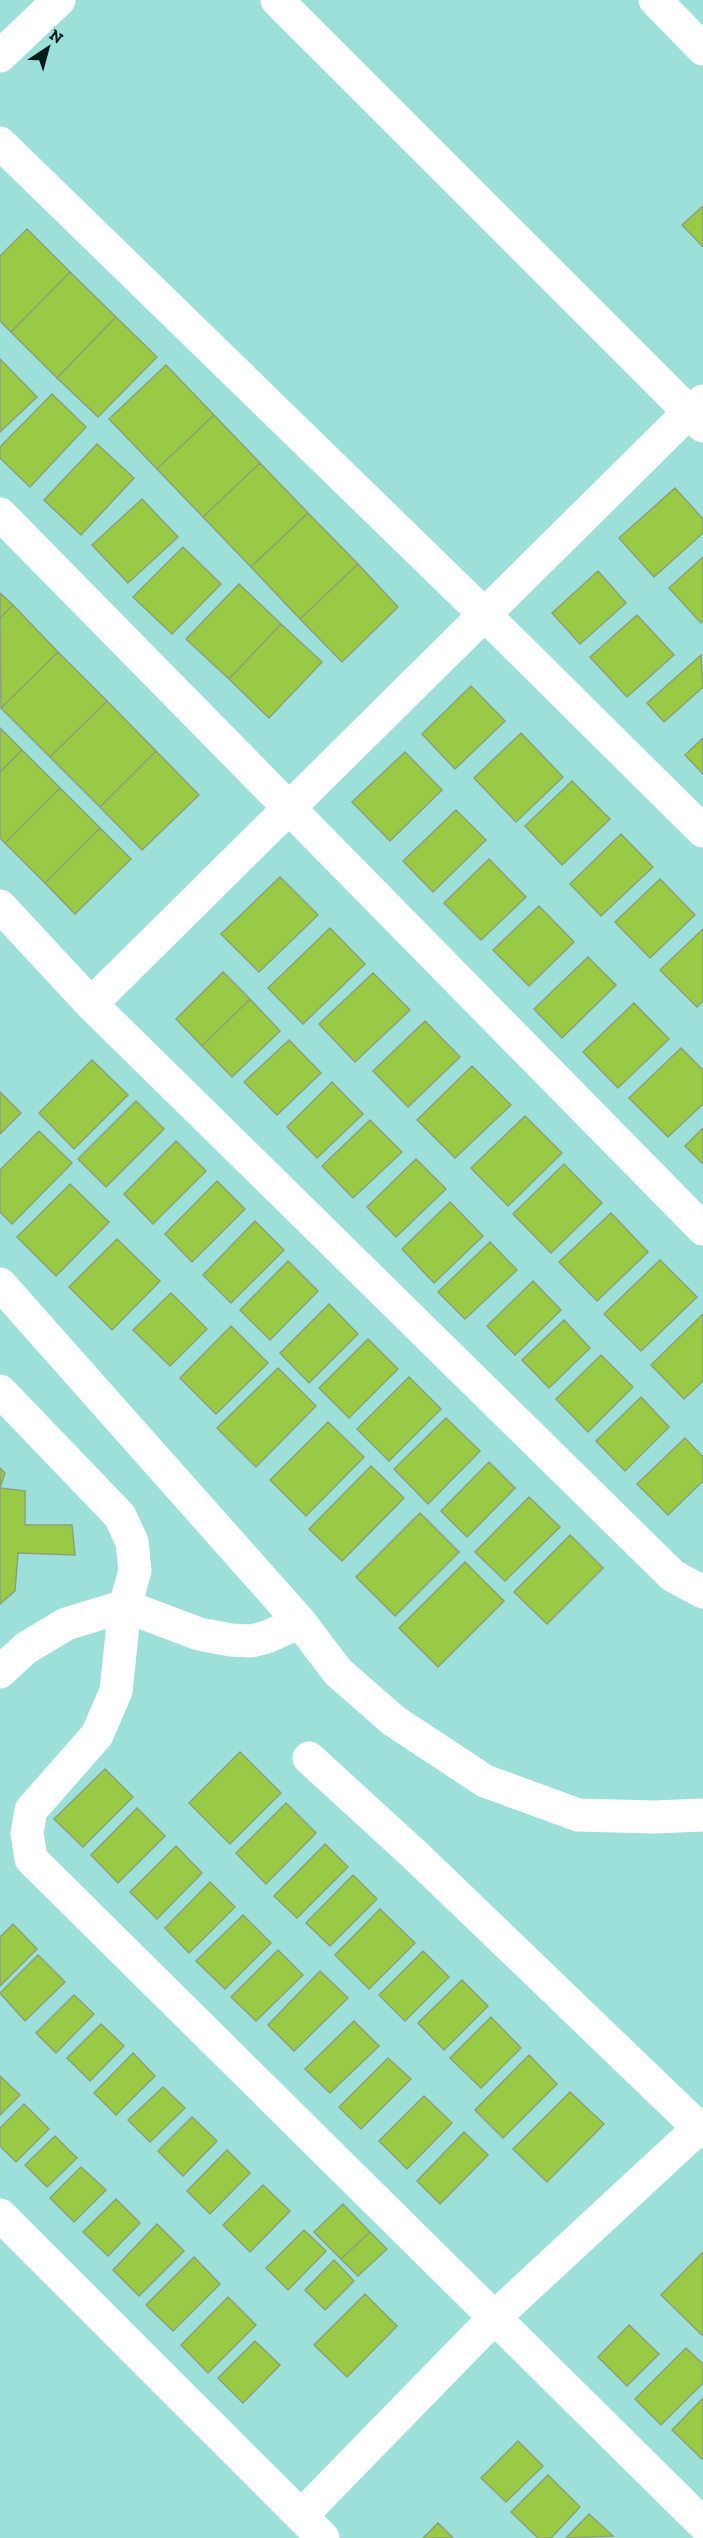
<svg xmlns="http://www.w3.org/2000/svg" width="703" height="2538" font-family="'Zilla Slab',serif">
<rect width="100%" height="100%" fill="#9de0d9"/>
<path fill="#98ca46" stroke="#8da174" stroke-width="1.5" d="M703 206V247L682 225Z
M27 229 70 272 11 332 0 321V256Z
M70 272 116 317 57 378 11 332Z
M116 317 157 357 98 417 57 378Z
M0 359 37 397 0 432Z
M166 365 214 415 157 469 109 419Z
M52 394 86 427 30 487 0 458V447Z
M214 415 260 463 203 517 157 469Z
M97 444 134 478 81 535 44 500Z
M260 463 308 513 251 567 203 517Z
M675 488 703 519V533L654 577 619 538Z
M142 499 178 537 128 583 92 545Z
M308 513 358 564 300 619 251 567Z
M183 547 221 584 172 634 133 597Z
M703 557V621L701 623 669 588Z
M358 564 398 607 342 662 300 619Z
M598 571 626 603 580 644 552 613Z
M239 584 281 624 229 679 186 639Z
M0 593 13 605 0 618Z
M13 605 58 652 1 708 0 618Z
M637 615 674 655 627 697 590 657Z
M281 624 322 662 269 718 229 679Z
M58 652 107 701 50 757 1 708Z
M701 655 703 687 664 722 647 703Z
M471 686 505 721 455 769 422 734Z
M107 701 156 751 100 807 50 757Z
M0 728 22 750 0 772Z
M521 733 563 777 516 822 474 778Z
M703 738V774L685 755Z
M22 750 60 788 5 843 0 838V772Z
M156 751 199 795 142 850 100 807Z
M405 752 442 790 390 841 352 802Z
M572 781 610 819 562 865 525 826Z
M60 788 100 828 45 883 5 843Z
M456 810 486 840 433 892 403 861Z
M100 828 131 859 75 914 45 883Z
M621 834 653 867 601 916 570 884Z
M489 859 526 897 481 940 444 903Z
M280 877 318 915 259 972 221 934Z
M660 879 695 915 650 958 615 922Z
M539 906 574 942 529 986 493 950Z
M330 928 365 964 303 1024 268 988Z
M703 929V1001L697 1007 660 970Z
M588 957 616 985 562 1038 534 1009Z
M223 972 250 999 202 1046 176 1019Z
M373 973 410 1010 355 1062 319 1024Z
M250 999 280 1031 232 1077 202 1046Z
M634 1003 669 1039 618 1088 583 1052Z
M425 1021 460 1057 408 1107 373 1071Z
M289 1040 321 1073 277 1115 244 1082Z
M681 1048 703 1070V1104L668 1137 629 1098Z
M92 1060 128 1095 74 1149 39 1113Z
M472 1066 511 1105 455 1158 417 1120Z
M332 1082 363 1114 317 1158 287 1127Z
M0 1092 21 1113 0 1134Z
M136 1101 164 1129 106 1187 78 1159Z
M525 1116 562 1153 508 1206 471 1168Z
M370 1120 402 1152 353 1198 322 1166Z
M703 1128V1164L685 1146Z
M39 1131 72 1163 12 1224 0 1212V1170Z
M176 1141 206 1171 153 1224 124 1194Z
M416 1159 446 1189 396 1237 367 1207Z
M564 1164 602 1203 551 1253 513 1214Z
M217 1181 245 1209 192 1262 165 1234Z
M70 1184 109 1222 56 1276 17 1237Z
M450 1202 483 1236 434 1283 402 1249Z
M611 1213 648 1252 597 1301 559 1262Z
M255 1221 284 1250 231 1303 203 1275Z
M117 1239 160 1281 112 1330 69 1287Z
M490 1242 517 1270 465 1319 438 1292Z
M660 1260 697 1297 641 1351 604 1314Z
M288 1261 318 1291 270 1340 240 1310Z
M533 1281 561 1310 515 1355 487 1326Z
M171 1293 207 1329 170 1366 133 1330Z
M329 1304 358 1334 309 1383 280 1353Z
M703 1314V1381L684 1399 651 1365Z
M564 1320 590 1348 549 1388 522 1360Z
M231 1326 268 1363 216 1414 180 1378Z
M368 1339 398 1369 349 1418 319 1388Z
M601 1355 633 1387 588 1432 556 1399Z
M278 1368 316 1406 256 1467 217 1428Z
M409 1377 441 1409 389 1461 357 1429Z
M641 1397 669 1427 625 1471 596 1441Z
M446 1418 480 1451 428 1504 394 1469Z
M328 1422 364 1457 306 1516 270 1480Z
M685 1438 703 1457V1481L668 1515 637 1484Z
M489 1462 515 1488 467 1537 441 1511Z
M371 1466 404 1498 342 1561 309 1529Z
M0 1468 5 1473 0 1488 25 1491V1525H72L75 1555 18 1553 15 1591 0 1604Z
M529 1497 560 1527 505 1581 475 1552Z
M420 1513 459 1552 395 1616 356 1577Z
M570 1535 603 1568 547 1624 514 1592Z
M465 1562 504 1601 438 1667 399 1628Z
M240 1752 281 1793 230 1844 189 1803Z
M105 1769 133 1797 83 1847 54 1819Z
M286 1803 316 1833 266 1884 236 1853Z
M137 1808 165 1836 118 1883 91 1855Z
M325 1844 348 1867 297 1918 274 1896Z
M176 1846 202 1873 157 1919 130 1892Z
M353 1875 377 1899 330 1946 306 1923Z
M210 1882 235 1907 189 1953 165 1928Z
M380 1909 415 1943 369 1989 335 1955Z
M243 1915 271 1943 225 1989 196 1961Z
M13 1924 37 1949 0 1986V1937Z
M278 1950 303 1975 256 2021 231 1997Z
M423 1951 449 1977 405 2021 379 1995Z
M38 1955 65 1982 25 2021 0 1993Z
M320 1971 348 1998 294 2051 268 2025Z
M462 1980 488 2006 444 2050 418 2023Z
M74 1995 94 2014 56 2053 36 2033Z
M491 2017 521 2048 481 2088 450 2058Z
M354 2021 379 2046 330 2093 305 2069Z
M101 2024 124 2046 90 2081 67 2058Z
M133 2053 155 2076 116 2115 94 2093Z
M529 2055 557 2084 503 2138 475 2110Z
M388 2058 411 2079 361 2129 339 2107Z
M0 2076 20 2095 0 2115Z
M163 2087 185 2108 150 2142 128 2120Z
M570 2092 604 2124 547 2182 513 2149Z
M424 2096 452 2123 407 2169 379 2141Z
M24 2104 49 2129 16 2162 0 2146V2128Z
M192 2117 217 2141 183 2176 158 2151Z
M464 2132 488 2155 440 2204 417 2181Z
M55 2136 77 2158 47 2187 25 2165Z
M227 2150 250 2173 210 2214 187 2191Z
M81 2167 106 2190 74 2222 50 2198Z
M263 2185 290 2211 250 2252 223 2225Z
M116 2199 140 2223 108 2256 83 2232Z
M343 2204 370 2232 341 2259 314 2232Z
M157 2224 184 2251 139 2296 113 2270Z
M304 2230 326 2251 288 2290 266 2268Z
M370 2232 387 2249 358 2276 341 2259Z
M703 2252V2335H702L661 2295Z
M194 2257 220 2284 173 2331 146 2305Z
M334 2260 354 2281 325 2310 305 2290Z
M365 2294 397 2326 347 2377 314 2345Z
M228 2297 256 2325 208 2373 181 2345Z
M629 2325 659 2354 627 2386 598 2357Z
M255 2341 280 2365 243 2403 218 2378Z
M686 2348 703 2364V2383L661 2425 635 2399Z
M703 2398V2458L702 2459 672 2430Z
M518 2441 543 2466 506 2502 481 2478Z
M548 2475 580 2507 551 2538H538L511 2512Z
M589 2514 613 2536 566 2538Z
M438 2523 453 2538H423Z"/>
<g fill="none" stroke-linecap="round" stroke-linejoin="round">
<path stroke="#fff" stroke-width="33" d="M277 0 703 426
M655 0 703 49
M0 56 59 0
M0 143 485 615 703 831
M0 514 703 1229
M0 906 91 1004 673 1576 703 1592
M91 1004 689 412 703 401
M0 1284 300 1622 338 1672 394 1721 485 1781 578 1815 654 1817 703 1815
M0 1391 120 1516 132 1542 135 1571 125 1606 116 1691 97 1735 31 1810 27 1833 31 1859 703 2524
M0 1672 26 1648 66 1624 125 1606 199 1634 231 1640 251 1641 267 1637 300 1622
M309 1758 416 1856 703 2132
M0 2215 323 2538
M301 2516 496 2316 703 2124"/>
</g>
<g transform="translate(48 48) rotate(36)" stroke="#9de0d9" stroke-width="4.5" paint-order="stroke">
<path d="M0-4.5L10 22L0 15L-10 22Z" fill="#021d1a"/>
<text y="-9" font-size="16" font-weight="bold" text-anchor="middle" fill="#021d1a">N</text>
</g>
</svg>
